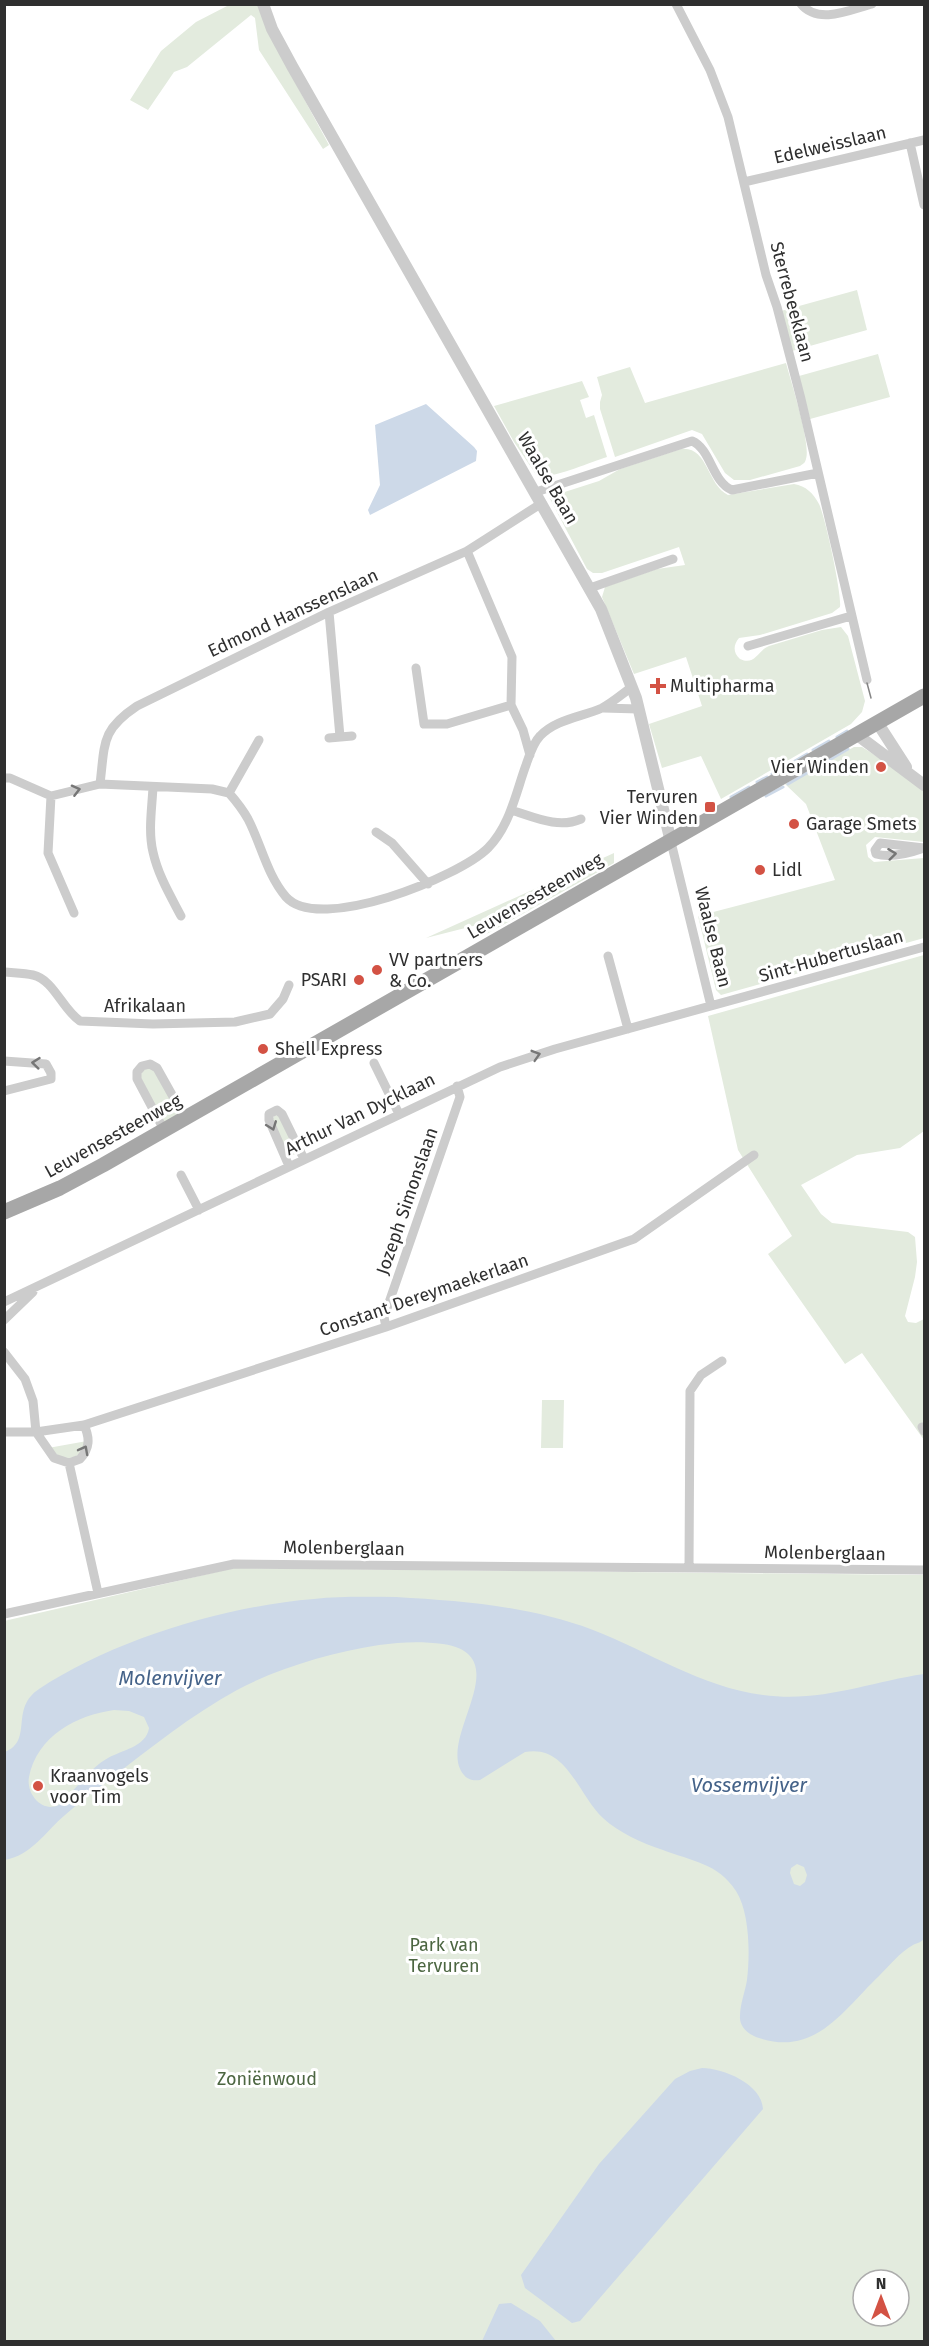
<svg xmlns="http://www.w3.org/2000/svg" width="929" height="2346" font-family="'Fira Sans',sans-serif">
<rect width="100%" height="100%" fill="#fff"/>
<path fill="#e3ebde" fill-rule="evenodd" d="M229 5H258L270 36 329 145 323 149 259 50 255 18 251 15 187 67 174 72 148 110 130 100 161 51 196 22Z
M857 290 867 330 792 351 781 311Z
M878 354 890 397 810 419 799 376Z
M786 363C791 382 811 443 806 459 805 463 804 463 800 466L750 480H734L725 473 702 434 692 430 615 457 600 409V402L602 395 597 377 630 367 645 403Z
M582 381 589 397 580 400 586 418 594 415 607 457C590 462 553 479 537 476L514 442 494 406Z
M681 449C708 446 707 485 728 495L794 484C806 486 813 493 819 504 825 516 842 594 840 607L832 613 760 635 739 638C733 645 733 653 740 659 755 666 757 651 769 646L822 630 841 627 848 636 865 701 862 712 851 724 721 799 701 756 662 768 649 724 702 706 686 657 634 674 602 597 605 587 657 569 685 565 679 547 602 573H593L587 569 549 497 599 481 620 469Z
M854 747H862L870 752 924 790V842L875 837 866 845 868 857 874 862 924 858V938L721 995 716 990 698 916 835 880 806 804 785 784Z
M614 853V863L483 936 477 925 426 938Z
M924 955V1131L900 1148 857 1155 801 1185 821 1214 832 1223 908 1232 915 1237 917 1262 915 1277 905 1316 908 1322 916 1323 924 1319V1440L862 1353 845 1364 768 1254 792 1236 738 1150 708 1016Z
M145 1068 153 1069 180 1116 165 1125 140 1076Z
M275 1115 279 1116 296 1152 294 1155 288 1153 272 1120Z
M542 1400H564L563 1448H541Z
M87 1441C79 1464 62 1461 48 1448Z
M234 1568 924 1575V2341H5L4 1621ZM863 2280H899V2316H863Z"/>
<path fill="#cdd9e8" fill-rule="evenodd" d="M426 404 474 447 477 451 476 461 370 515 368 510 380 485 375 425Z
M396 1597C464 1601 529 1606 593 1630 650 1652 701 1687 763 1695 821 1703 869 1682 924 1674V1939C920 1943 917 1943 913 1945 900 1952 889 1966 879 1976 844 2009 816 2057 759 2038 749 2035 739 2027 740 2016 740 2004 745 1992 747 1980 750 1955 750 1913 736 1891 718 1863 691 1861 663 1850 642 1843 619 1833 603 1818 578 1795 567 1744 525 1752L480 1780C474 1781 468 1780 464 1775 434 1740 521 1656 443 1644 421 1641 400 1642 379 1645 331 1653 280 1667 237 1690 188 1717 144 1753 100 1787 88 1796 76 1805 65 1815 45 1832 32 1855 5 1860V1752C34 1740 9 1709 39 1689 113 1640 225 1606 314 1599 341 1596 369 1597 396 1597ZM114 1710 129 1711 144 1717 149 1728C146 1747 122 1750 108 1758 88 1769 76 1790 59 1805 42 1813 26 1794 29 1777 37 1736 77 1715 114 1710ZM797 1864 804 1867 807 1875 805 1882 800 1886 794 1884 790 1873 791 1868Z
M702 2068C723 2068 762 2084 763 2109L580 2321 572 2323 525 2288 521 2275 599 2164 675 2079 690 2071Z
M511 2303 540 2321 556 2341H482L499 2304Z"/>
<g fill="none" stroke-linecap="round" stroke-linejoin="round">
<path stroke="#cdd9e8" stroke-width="3" d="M837 737 847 731
M813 750 829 741
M788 765 807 754
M772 774 782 768
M757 782 767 777
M788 784 848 749
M766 796 783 787
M731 797 749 787"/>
<path stroke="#ccc" stroke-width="9" d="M676 4 710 70 728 117 766 275 777 307 801 399 867 680
M801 4C818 25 850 10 872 4
M910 143 924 205
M744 182 924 140
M536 492 692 441C711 449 712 482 732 490L818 473
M467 551 512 657 511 705 523 730 530 755
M590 588 673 559
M329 612 340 737
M748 646 851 616
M416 668 424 724H447L511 705
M603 708 639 709
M329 738 352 736
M4 778H10L51 796 100 784 212 789 229 793C236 801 243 810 248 819 261 844 267 875 286 897 319 934 459 877 488 848 510 826 516 792 526 765 529 756 533 743 540 736 556 719 582 717 602 708 612 703 622 694 632 687
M100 784C105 743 101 730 137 706L329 612 467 551 542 503
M153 787C152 808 148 831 153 852 158 875 170 895 181 916
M229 793 259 740
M51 796 48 853 74 913
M511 810C534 817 558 829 581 819
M376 832 392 843 428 884
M671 842 711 1006
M924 848C910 853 890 858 876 854L875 850 880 843 924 848
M608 956 628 1029
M4 972C14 973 24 973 33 975 54 980 62 1009 80 1021L153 1024 235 1022 270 1014 283 999 289 985
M4 1061 46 1064 51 1073V1079L4 1091
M374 1063 399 1114
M164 1130 137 1079V1072L142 1066 150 1064 157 1068 185 1118
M289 1166 269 1120V1114L277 1110 282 1114 304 1159
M181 1175 199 1210
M4 1302 500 1067 555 1049 924 947
M4 1320 33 1292
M386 1327 384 1317 460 1097 457 1086
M4 1352 25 1379 33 1401 36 1432 54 1458 69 1463 80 1459C90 1448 90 1438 84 1425
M922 1427 924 1431
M4 1432H36L84 1425 386 1327 634 1239 754 1155
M69 1463 98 1593
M689 1568 690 1391 701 1375 722 1361
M4 1614 234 1564 924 1570"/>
<path stroke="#ccc" stroke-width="12" d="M263 4 272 29 292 66 601 609 636 698 671 842
M877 722 906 767
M856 734 924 785"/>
<path stroke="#a7a7a7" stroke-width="15" d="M4 1212 60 1188 103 1165 924 696"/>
<path stroke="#848484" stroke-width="1.5" d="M867 683 871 698"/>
</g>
<defs><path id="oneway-chevron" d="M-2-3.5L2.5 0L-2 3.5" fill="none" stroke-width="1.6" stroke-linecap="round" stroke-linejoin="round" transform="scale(1.5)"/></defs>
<g stroke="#767676">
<use href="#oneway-chevron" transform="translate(76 790) rotate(-14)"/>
<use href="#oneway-chevron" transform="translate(892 854) rotate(-7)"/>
<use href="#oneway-chevron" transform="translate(536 1055) rotate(-17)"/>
<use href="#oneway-chevron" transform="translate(36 1063) rotate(-174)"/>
<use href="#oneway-chevron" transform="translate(272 1126) rotate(69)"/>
<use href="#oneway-chevron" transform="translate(84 1450) rotate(-62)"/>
</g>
<g fill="#d35244" stroke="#fff" stroke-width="2">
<path d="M655 677h6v6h6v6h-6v6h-6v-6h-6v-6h6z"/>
<circle cx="881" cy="767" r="6"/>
<rect x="704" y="801" width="12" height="12" rx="3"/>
<circle cx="794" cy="824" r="6"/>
<circle cx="760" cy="870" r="6"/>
<circle cx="377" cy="970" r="6"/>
<circle cx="359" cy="980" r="6"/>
<circle cx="263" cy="1049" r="6"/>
<circle cx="38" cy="1786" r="6"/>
</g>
<g text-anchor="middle" stroke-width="6" stroke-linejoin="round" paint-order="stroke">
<g font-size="18" fill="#2f2f2f" stroke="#fff">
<text transform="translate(830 145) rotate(-13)" y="6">Edelweisslaan</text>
<text transform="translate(792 302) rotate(75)" y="6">Sterrebeeklaan</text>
<text transform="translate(548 478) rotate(60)" y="6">Waalse Baan</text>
<text transform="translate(293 613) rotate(-25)" y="6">Edmond Hanssenslaan</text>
<text transform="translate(535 896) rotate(-30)" y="6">Leuvensesteenweg</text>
<text transform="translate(713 937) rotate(76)" y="6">Waalse Baan</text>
<text transform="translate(831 956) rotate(-16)" y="6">Sint-Hubertuslaan</text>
<text x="145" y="1012">Afrikalaan</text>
<text transform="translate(360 1114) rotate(-26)" y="6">Arthur Van Dycklaan</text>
<text transform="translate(113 1136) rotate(-29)" y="6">Leuvensesteenweg</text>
<text transform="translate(407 1201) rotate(-71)" y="6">Jozeph Simonslaan</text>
<text transform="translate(424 1295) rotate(-19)" y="6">Constant Dereymaekerlaan</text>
<text transform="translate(344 1548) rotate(1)" y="6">Molenberglaan</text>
<text transform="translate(825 1553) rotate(1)" y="6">Molenberglaan</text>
</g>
<g font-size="18" fill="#2f2f2f" stroke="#fff" text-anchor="start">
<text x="670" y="692">Multipharma</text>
<text x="869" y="773" text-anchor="end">Vier Winden</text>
<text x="698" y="803" text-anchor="end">Tervuren<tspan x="698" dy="21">Vier Winden</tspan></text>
<text x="806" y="830">Garage Smets</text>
<text x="772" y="876">Lidl</text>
<text x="389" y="966">VV partners<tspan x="389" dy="21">&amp; Co.</tspan></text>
<text x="347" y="986" text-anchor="end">PSARI</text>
<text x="275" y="1055">Shell Express</text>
<text x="50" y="1782">Kraanvogels<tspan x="50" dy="21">voor Tim</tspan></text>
</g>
<g font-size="18" fill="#4c6641" stroke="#fff">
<text x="444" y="1951">Park van<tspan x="444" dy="21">Tervuren</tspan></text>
<text x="267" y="2085">Zoniënwoud</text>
</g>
<g font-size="20" font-style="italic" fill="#456389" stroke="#fff">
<text x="170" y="1685">Molenvijver</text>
<text x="749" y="1792">Vossemvijver</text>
</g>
</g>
<rect width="929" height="2346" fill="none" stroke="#2f2f2f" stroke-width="12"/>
<g transform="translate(881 2298)"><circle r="28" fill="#ffffff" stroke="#acacac" stroke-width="1.5"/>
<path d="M0-4.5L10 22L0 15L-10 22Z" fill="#d35244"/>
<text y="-9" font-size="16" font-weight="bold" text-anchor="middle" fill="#2f2f2f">N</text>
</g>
</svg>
